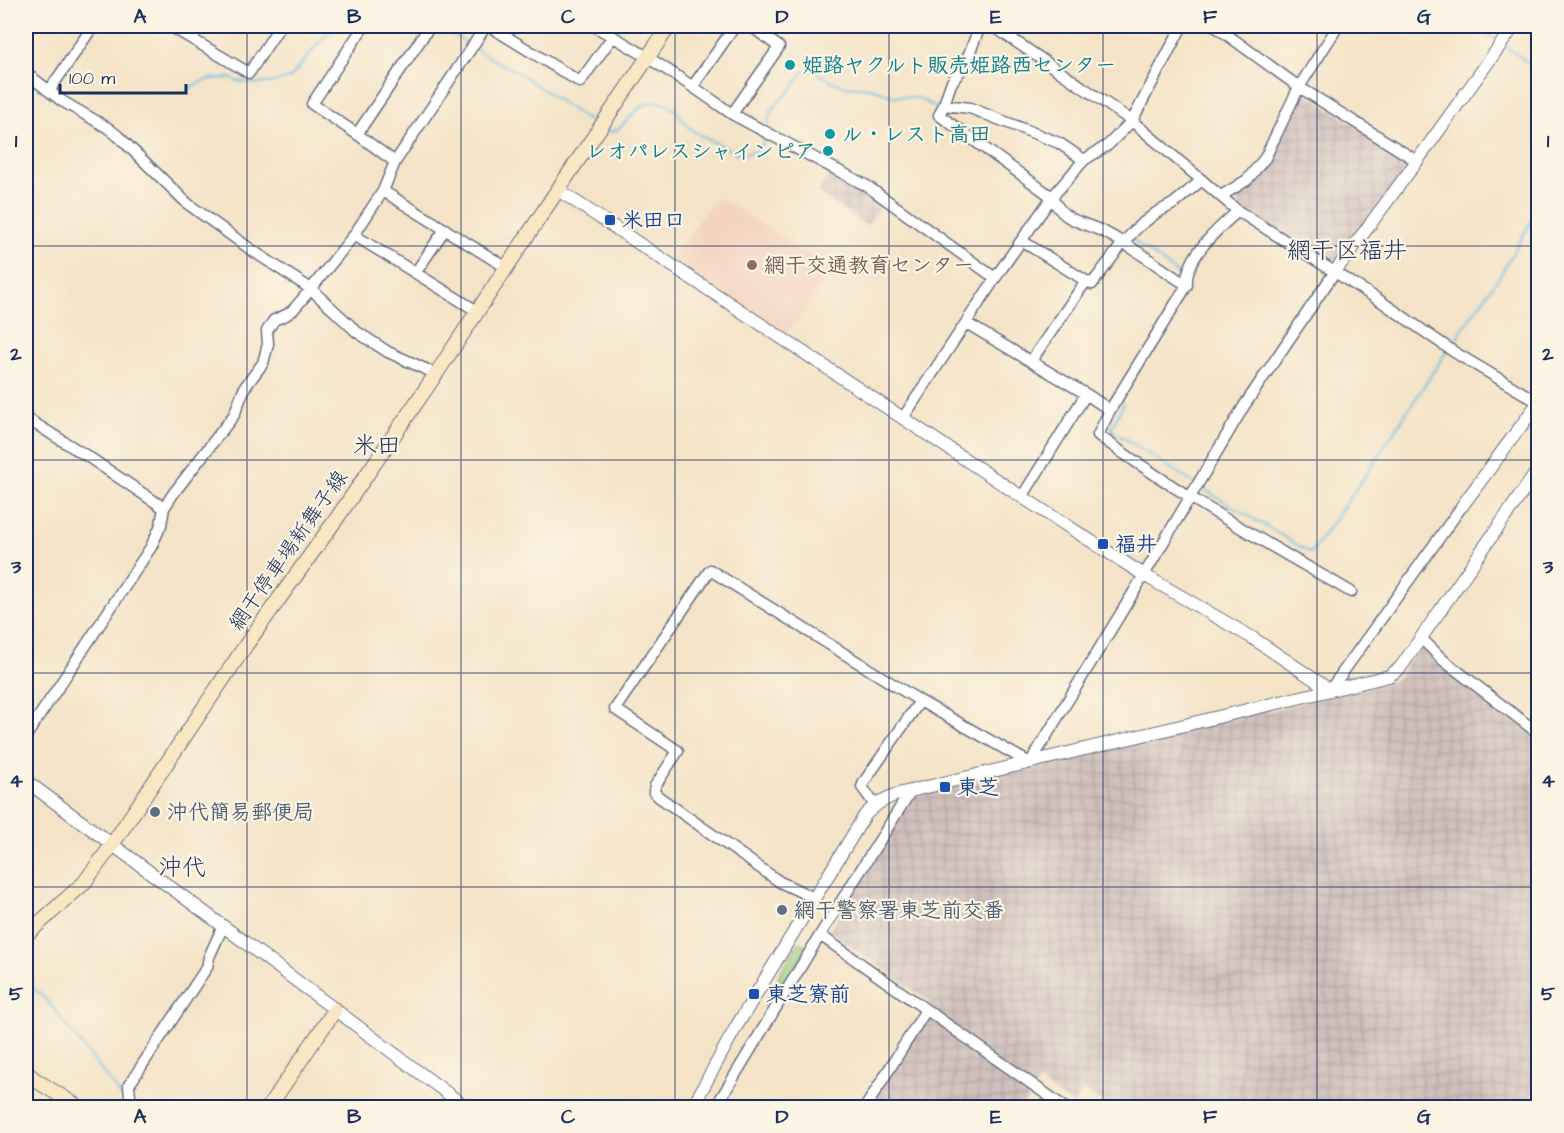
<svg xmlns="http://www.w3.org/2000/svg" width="1564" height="1133" font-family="'Architects Daughter','Klee One',sans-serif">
<defs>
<pattern id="industrial-grid" width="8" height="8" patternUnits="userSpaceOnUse" patternTransform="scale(1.5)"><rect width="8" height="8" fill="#d0c0bc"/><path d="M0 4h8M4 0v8" fill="none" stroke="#b2a5a4"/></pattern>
</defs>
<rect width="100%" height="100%" fill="#fcf5e5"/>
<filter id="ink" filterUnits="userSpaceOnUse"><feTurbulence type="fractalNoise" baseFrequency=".0167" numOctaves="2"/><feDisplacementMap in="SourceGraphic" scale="12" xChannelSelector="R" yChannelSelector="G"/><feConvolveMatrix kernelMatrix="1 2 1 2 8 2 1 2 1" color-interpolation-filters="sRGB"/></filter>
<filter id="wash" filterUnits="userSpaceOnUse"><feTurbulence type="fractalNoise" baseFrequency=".008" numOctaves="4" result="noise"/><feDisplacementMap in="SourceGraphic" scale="24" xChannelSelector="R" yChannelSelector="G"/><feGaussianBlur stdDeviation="1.35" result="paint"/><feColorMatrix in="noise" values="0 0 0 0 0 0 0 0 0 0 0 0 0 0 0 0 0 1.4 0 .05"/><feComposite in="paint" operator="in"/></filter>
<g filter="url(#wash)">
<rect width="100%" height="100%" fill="#f4e3c6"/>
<path fill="#f4d3c0" d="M721 199 807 252 831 270 807 308 785 335 672 260 677 251 696 223 714 201Z"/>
<path fill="url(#industrial-grid)" d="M1303 91 1409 162V168L1332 264 1248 213 1229 195 1246 188 1256 178 1274 151Z
M830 171 866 189 884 202 867 226 818 193Z
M1422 642 1538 730V1107H1108L1083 1090 1073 1105 1039 1081 1022 1107H867L931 1003 829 931 913 797 1396 680Z"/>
<path fill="#9ed283" stroke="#5c8070" stroke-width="1.5" d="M801 943 805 945 807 947 786 982H782L778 978 780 973 797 945Z"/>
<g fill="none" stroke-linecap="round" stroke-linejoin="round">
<path stroke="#63b9e0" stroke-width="2" d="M439 26 470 45
M1472 26 1498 41
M1505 46 1538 70
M475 48 492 59 519 73 596 126
M188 90 194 85 209 79 231 78 236 81 259 84 274 82 290 78 333 26
M767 127 771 110 790 91 803 72 814 71 833 82 845 86 870 88 883 92 891 96 918 98 938 108
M603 130C625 142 632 92 666 104 679 109 682 122 692 130 698 135 735 153 742 154 745 154 754 153 756 151 761 148 764 141 765 135
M1057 195 1073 212 1095 221 1105 223 1126 235
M1133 240 1181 276
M1450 347 1499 277 1538 210
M1121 399 1123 405 1112 427 1113 431 1195 484
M1200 487 1311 553 1363 479 1447 351
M26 970C31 976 33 978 30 986L40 993 56 1012 127 1103"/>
</g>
</g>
<g filter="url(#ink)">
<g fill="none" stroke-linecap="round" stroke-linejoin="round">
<defs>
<path id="minor" d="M170 26 249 73 280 26
M364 26 312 104 357 134 395 162
M489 26 580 82 613 36
M594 26C642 52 687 82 732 114L779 47 751 26
M981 26C974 38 971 52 964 65 961 72 954 77 951 84 947 94 945 105 939 115L1052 197C1063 220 1075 220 1097 229 1106 232 1115 238 1123 243L1092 284 1086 281
M993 26 1132 121 1238 211 1379 300 1454 352 1538 402
M1215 26 1299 87 1417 161
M26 73 62 101 108 128 118 136 188 204 253 251 311 289 357 332 388 352 436 374
M693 86 735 26
M49 91 93 26
M944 105 970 108 1059 143 1084 160
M732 114 867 186 995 278
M357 134 430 26
M383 191 507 268
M1221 196 1247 180 1265 158 1299 87 1338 26
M1238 211C1219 228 1184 258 1187 285L1110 410 1098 435C1178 494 1265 542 1351 592
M354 235 477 311
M1022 241 1086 281 1031 361
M416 272 445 229
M1187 285C1165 272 1145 255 1123 243L1138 227 1156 213 1173 204 1202 180
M966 323 1086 394 1110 410
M26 418 90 458 164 508
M903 418 1000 271 1052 197 1084 160 1108 145 1132 121 1182 26
M1022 497 1086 394
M1421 638 1443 660 1538 733
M1330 690 1462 506
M26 736 151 547 161 525 164 508 173 494 234 415 245 387 263 363 268 344 267 331 274 320 286 315 293 310 311 289 354 235 383 191 395 162 486 26
M875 805 862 787 864 782 920 701
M814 898 780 882 659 797 654 792 655 786 678 751 615 709 710 570 920 701 1030 763 1144 575 1244 406 1334 273
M820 935 1066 1108
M136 1108 130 1097 129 1085 207 967 209 957 223 926
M715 1108 820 935 910 792
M865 1108 926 1010"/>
<path id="tertiary" d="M558 190 1022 497 1144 575 1251 637 1330 690
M1334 273 1417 161 1514 26
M1462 506 1538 403
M26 781 223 926 467 1108
M692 1108 736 1027 865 815C876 804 886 797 902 793L1389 676 1400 668 1538 470"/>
<path id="secondary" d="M26 935 84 883 107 852 246 645 337 518 436 374 553 197 669 26
M26 1072 34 1079 80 1108
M268 1108 335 1010"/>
</defs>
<use href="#minor" stroke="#676e82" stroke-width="13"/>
<use href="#tertiary" stroke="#676e82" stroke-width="14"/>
<use href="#secondary" stroke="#676e82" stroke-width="16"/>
<use href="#minor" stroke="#fff" stroke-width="10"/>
<use href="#tertiary" stroke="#fff" stroke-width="12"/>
<use href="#secondary" stroke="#f9e7c3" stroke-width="14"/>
</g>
</g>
<path fill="none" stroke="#1b2f5e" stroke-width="1.5" stroke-opacity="0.55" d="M247 26V1108M461 26V1108M675 26V1108M889 26V1108M1103 26V1108M1317 26V1108M26 246H1538M26 460H1538M26 673H1538M26 887H1538"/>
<g fill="#0f9aa8" stroke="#fcf5e5" stroke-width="2">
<circle cx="790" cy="65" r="6"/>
<circle cx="830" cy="134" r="6"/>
<circle cx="828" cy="151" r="6"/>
</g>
<g fill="#1a4fb4" stroke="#fcf5e5" stroke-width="2">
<rect x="604" y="214" width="12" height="12" rx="3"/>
<rect x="1097" y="538" width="12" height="12" rx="3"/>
<rect x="939" y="781" width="12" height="12" rx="3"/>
<rect x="748" y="988" width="12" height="12" rx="3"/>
</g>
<circle fill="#8d6e63" stroke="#fcf5e5" stroke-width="2" cx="752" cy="265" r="6"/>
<g fill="#5c6f8a" stroke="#fcf5e5" stroke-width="2">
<circle cx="155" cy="812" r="6"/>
<circle cx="782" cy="910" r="6"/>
</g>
<g text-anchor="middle" stroke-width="4.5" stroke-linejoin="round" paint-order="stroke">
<g font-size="21" font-weight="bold" fill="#0d838f" stroke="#fcf5e5" text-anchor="start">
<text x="802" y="72">姫路ヤクルト販売姫路西センター</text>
<text x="842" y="141">ル・レスト高田</text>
<text x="816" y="158" text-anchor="end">レオパレスシャインピア</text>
</g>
<g font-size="21" font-weight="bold" fill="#164399" stroke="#fcf5e5" text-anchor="start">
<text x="622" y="227">米田口</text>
<text x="1115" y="551">福井</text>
<text x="957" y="794">東芝</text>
<text x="766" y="1001">東芝寮前</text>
</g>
<g font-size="21" font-weight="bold" fill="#785e54" stroke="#fcf5e5" text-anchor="start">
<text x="764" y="272">網干交通教育センター</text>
</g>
<g font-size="21" fill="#1b2f5e" stroke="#fcf5e5">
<text transform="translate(288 550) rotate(-55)" y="7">網干停車場新舞子線</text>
</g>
<g font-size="21" font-weight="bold" fill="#4e5e75" stroke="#fcf5e5" text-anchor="start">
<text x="167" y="819">沖代簡易郵便局</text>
<text x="794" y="917">網干警察署東芝前交番</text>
</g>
<g font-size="24" fill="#1b2f5e" stroke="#fcf5e5">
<text x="1347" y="258">網干区福井</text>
<text x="377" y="453">米田</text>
<text x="182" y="875">沖代</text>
</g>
</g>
<rect width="1564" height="1133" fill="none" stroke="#fcf5e5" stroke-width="66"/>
<path d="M60 84v9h126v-9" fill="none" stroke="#1b2f5e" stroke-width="3"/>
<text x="69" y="84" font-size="18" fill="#1b2f5e" stroke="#fcf5e5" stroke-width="4.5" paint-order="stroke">100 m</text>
<rect x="33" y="33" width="1498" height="1067" fill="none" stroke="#1b2f5e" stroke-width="2"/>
<g font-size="20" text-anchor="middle" font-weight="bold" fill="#1b2f5e">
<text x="140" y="23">A</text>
<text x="354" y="23">B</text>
<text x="568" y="23">C</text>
<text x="782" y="23">D</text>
<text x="996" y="23">E</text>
<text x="1210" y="23">F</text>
<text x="1424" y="23">G</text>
<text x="16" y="147">1</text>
<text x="1548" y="147">1</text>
<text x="16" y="360">2</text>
<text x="1548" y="360">2</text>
<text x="16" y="573">3</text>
<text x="1548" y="573">3</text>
<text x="16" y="787">4</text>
<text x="1548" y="787">4</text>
<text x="16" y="1000">5</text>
<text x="1548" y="1000">5</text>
<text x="140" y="1123">A</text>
<text x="354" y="1123">B</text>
<text x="568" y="1123">C</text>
<text x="782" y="1123">D</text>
<text x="996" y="1123">E</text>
<text x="1210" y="1123">F</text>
<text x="1424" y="1123">G</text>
</g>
</svg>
